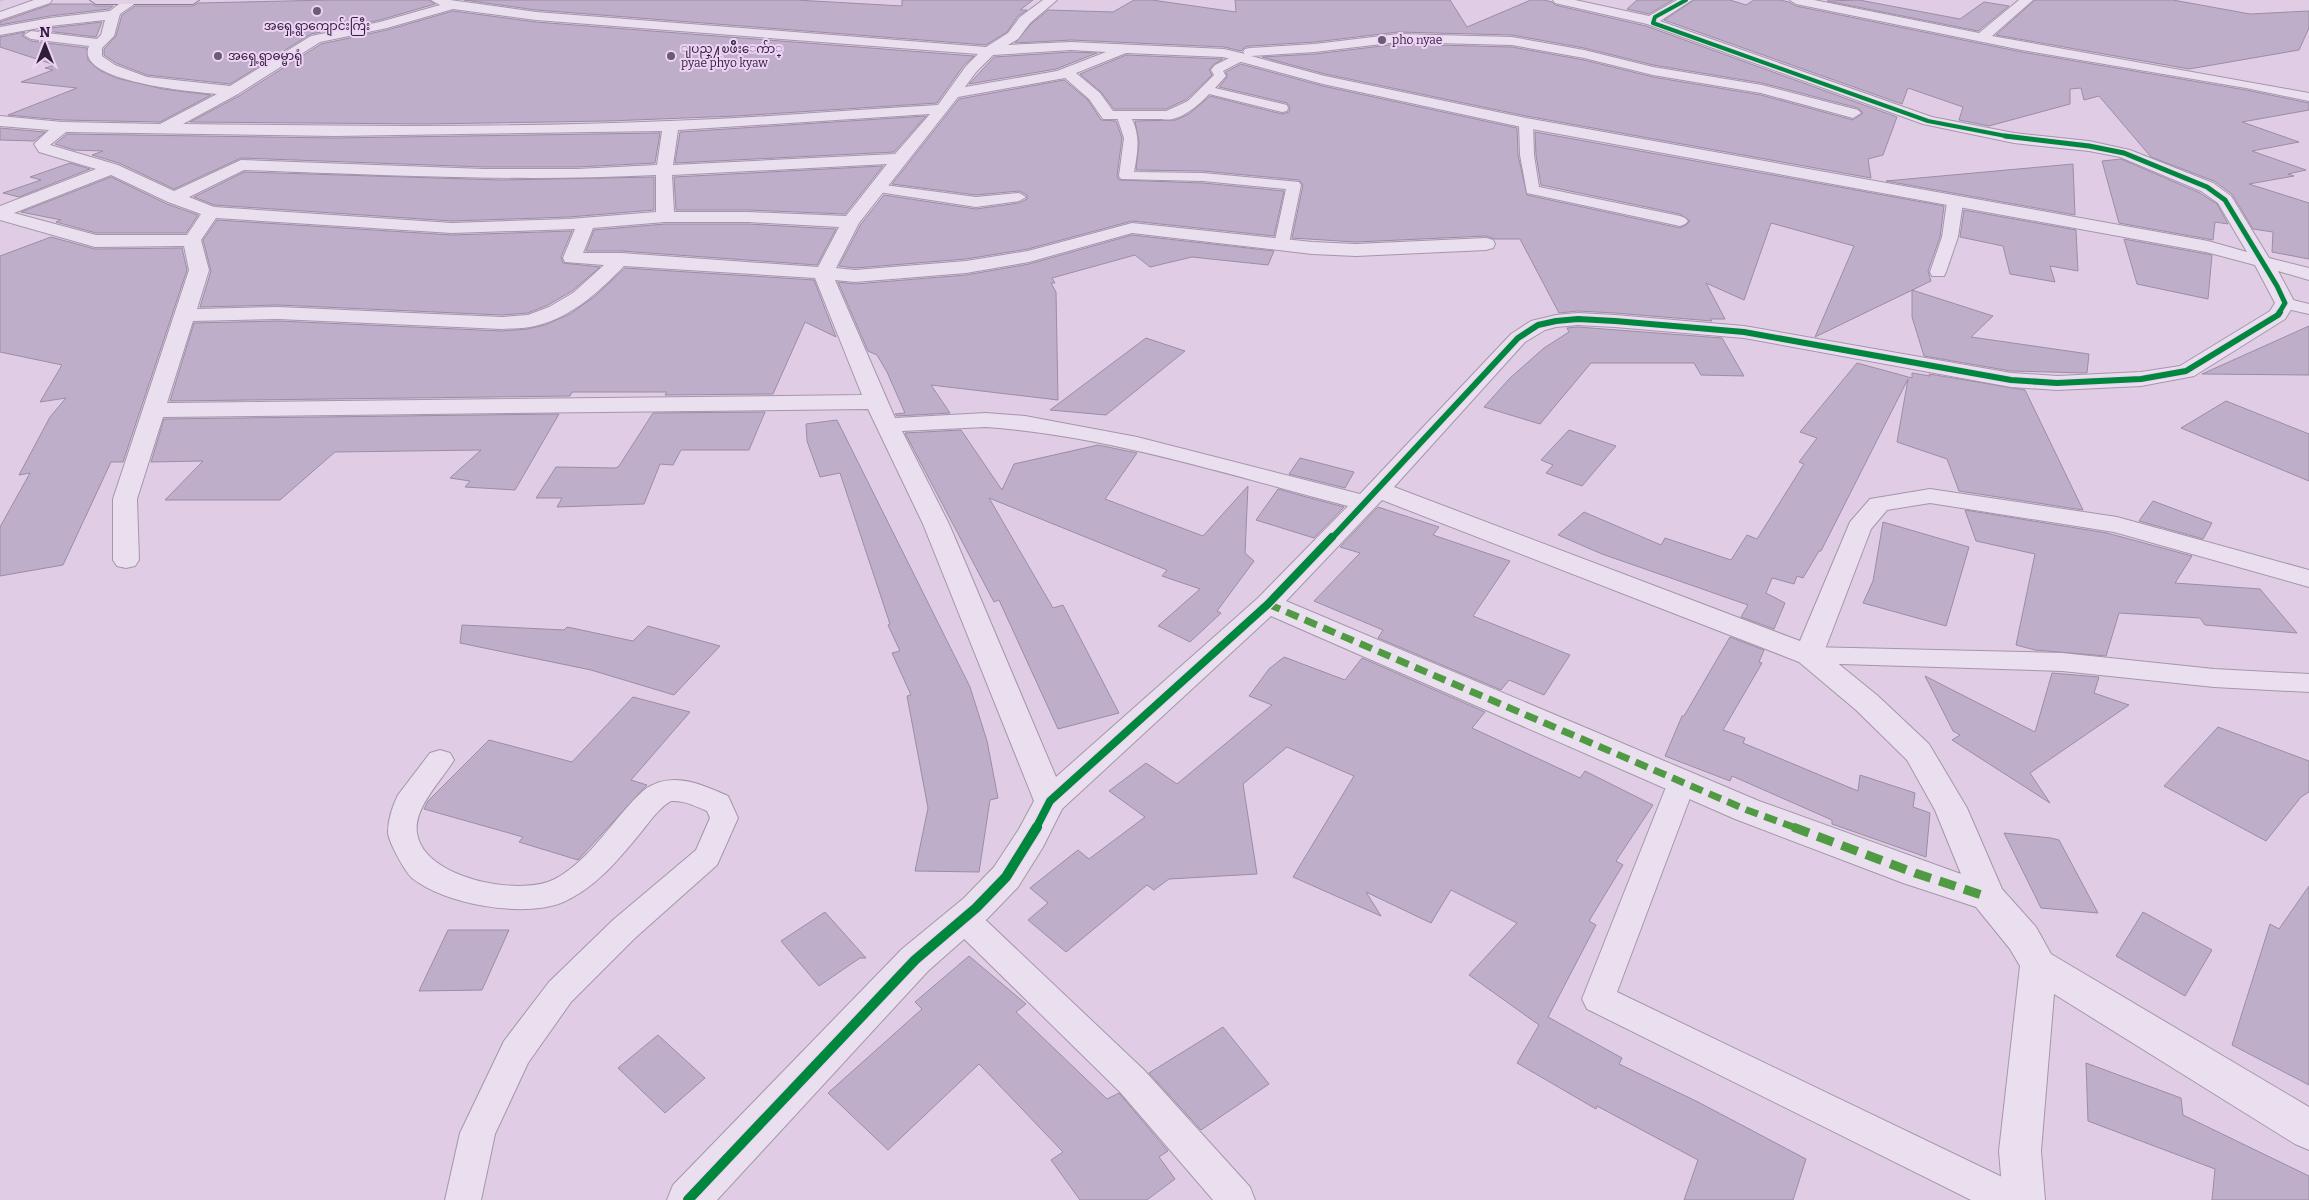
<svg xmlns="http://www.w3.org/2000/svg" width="2309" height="1200" font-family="Bitter,'Noto Sans Myanmar',serif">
<rect width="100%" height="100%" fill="#e0cde5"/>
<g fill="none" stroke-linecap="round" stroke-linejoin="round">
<path fill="#cbc1b8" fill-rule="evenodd" d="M0 0H4L1 2Z"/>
</g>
<path fill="#beaec9" stroke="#9c8ca5" d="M330 0H429L435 4 380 20 311 34 230 84 147 75 116 63 104 55V49L116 36 122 15 135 6H193L198 3Z
M464 0H796L902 6V0H1033L1020 10H1027L1018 16 1007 32 986 45 536 10Z
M1134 0H1152L1236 12 1235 0H1450L1467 27 1531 0H1544L1552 2 1555 5 1646 26 1897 117 1883 155 1868 159 1871 178 1526 116 1325 74 1262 57 1315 54 1398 44 1512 47 1584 60 1653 77 1761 95 1853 120 1863 113 1858 108 1762 83 1653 65 1584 48 1512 35 1398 32 1315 42 1250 46 1245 47 1241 51 1224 47 1071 40 1015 43 1031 24 1048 10 1113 12Z
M1637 0H1673L1649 14 1627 9Z
M1694 0H1730L1746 5 1754 0H1780L1789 2 1796 6 2022 52 2246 90 2309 103V110L2242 122 2299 142 2252 151 2306 170 2288 174 2294 176 2249 184 2309 203V259L2272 252 2273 232 2253 229 2232 194 2214 181 2151 157 2099 96 2084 100 2081 88 2070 89V104L1989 126 1959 120 1963 107 1908 88 1902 104 1664 20Z
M1859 0 1960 19 1984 2 2009 6 1978 31 1827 1Z
M2035 0H2173L2250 14 2309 11V28L2299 50 2189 69 1996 35Z
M52 4H92L96 6H113L109 9 50 16 0 25V22Z
M453 11 536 22 974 56 964 65 937 103 736 116 608 121 426 124 190 122 239 96 321 44 387 30Z
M102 22 96 37 38 30 50 28Z
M25 32 22 36 31 41 87 48 88 60 99 70 116 78 163 89 211 95 160 122 62 120 8 115 77 88 21 82 53 70 45 68 55 65 0 47V37Z
M1071 52 1097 53 1056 69 969 84 994 57Z
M1126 55 1223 59 1214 64 1209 70 1212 75 1187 99 1166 109H1114L1101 92 1080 74Z
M1241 64 1323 86 1517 128 1518 155 1527 195 1680 228 1686 225 1690 221 1680 214 1541 185 1536 155 1535 132 1944 206 1940 237 1928 271 1931 281 1815 337 1854 246 1771 223 1744 300 1706 283 1725 319H1710L1712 321 1615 313 1578 311 1559 313 1520 239H1495L1486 236 1356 242 1292 238 1303 185 1299 180 1203 171 1136 170 1139 142 1135 121 1176 120 1189 114 1210 96 1282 114 1289 112 1290 107 1287 103 1219 87 1227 77 1226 72Z
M1064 80 1088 100 1101 120 1116 121 1122 138 1117 176 1119 180 1203 183 1284 191 1274 236 1132 221 1028 249 966 259 855 268 839 266 861 224 884 195 976 209 1019 203 1027 199V195L1019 191 976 195 892 184 959 99Z
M926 116 894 152 675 163 680 132Z
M0 128 45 132 34 141 0 140Z
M660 133 655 163 577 167H484L241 158 174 189 119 163 92 155 103 151 74 150 55 144 67 134 335 138Z
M2121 159 2200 193 2217 204 2228 224 2215 222 2213 240 2119 223 2102 161Z
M70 163 90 169 19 197 3 193 41 180 30 177Z
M2073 164 2075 215 1886 181Z
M883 166 845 214 748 210H676L674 177Z
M244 172 501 180 654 177V210L569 217 452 221 214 205 194 197Z
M111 177 167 204 198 215 186 233H96L56 222 61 220 21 212Z
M1964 210 2076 230 2078 271 2050 266 2055 282 2010 274 2003 246 1960 237Z
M217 220 452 235 572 231 561 257 563 263 600 267 572 291 548 305 528 313 502 315 278 305 200 307 211 271 203 240Z
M665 224H748L836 229 817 265 621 251H586L594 230Z
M1132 235 1274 251 1268 265 1192 257 1150 267 1135 255 1052 278 1055 283H1051L1056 292 1058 400 931 385 950 413 897 416 895 414 905 413 887 372 877 355 868 351 838 282 855 284 966 275 1029 264Z
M51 237 95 249 182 248 187 270 123 462H111L63 565 0 576V527L30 473 19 475 50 417 66 398 40 402 62 365 0 352V256Z
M2124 239 2212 255 2208 299 2137 284Z
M625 268 814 280 836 337 805 322 773 394 665 395 667 392H572L570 396 170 401 194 323 278 321 502 331 527 329 545 325 570 314 594 297Z
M1912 290 1993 316 1971 337 2089 354 2087 373 2011 371 1924 356 1912 317Z
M2309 326V375L2202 374Z
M1578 327 1722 338 1744 376 1701 375 1694 363H1591L1540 424 1484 407 1510 378 1544 348 1569 332 1567 328Z
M1146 338 1185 351 1106 415 1050 410Z
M1857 363 1912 378V373L1930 376 1929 374 2025 390 2083 510 1959 491 1947 459 1897 442 1908 379 1821 551H1819L1803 578 1797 576 1794 584 1772 578 1766 593 1785 603 1774 629 1741 617 1748 605 1602 554 1558 535 1584 512 1661 545 1665 538 1731 560 1747 535 1757 539 1804 464 1799 462 1817 438 1800 432Z
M2226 401 2309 434V481L2181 428Z
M765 412 749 450H681L673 465 660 464 644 504 557 507 562 498H536L556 467 616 468 619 466 653 413Z
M559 414 515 490 465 487 470 481 450 478 481 450 335 452 280 500H165L203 461 151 462 164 419Z
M837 420 970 687 987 741 998 798 990 800 979 872 915 871 928 808 907 696 911 695 892 653 900 651 888 625 890 624 840 473 820 477 807 441 806 424Z
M961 430 1002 490 1014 464 1098 445 1137 453 1105 499 1203 536 1248 486 1245 553 1254 561 1217 611 1221 613 1190 642 1158 626 1200 589 1162 576 1167 570 989 498 1053 608 1063 605 1119 713 1058 729 999 600 994 602 905 433Z
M1569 430 1616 446 1582 486 1546 473 1553 465 1541 460Z
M1300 458 1354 472 1345 488 1289 474Z
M1278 489 1303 496 1344 507 1314 538 1256 520Z
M2153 501 2212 523 2203 539 2139 521Z
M1378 507 1439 527 1433 535 1510 561 1473 616 1570 655 1544 695 1509 680 1501 690 1378 638 1383 630 1314 601 1360 553 1340 547Z
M1965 510 2107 533 2192 556 2175 583 2260 589 2297 633 2205 625 2200 618 2119 613 2106 656 2035 650 2016 645 2035 554 1976 541Z
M1883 522 1969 547 1946 626 1863 603 1873 581Z
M462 625 564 630 567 627 633 641 648 626 720 646 674 695 591 670 460 643Z
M1730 637 1764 650 1759 662 1762 663 1723 730 1745 738 1743 743 1858 791 1860 775 1915 793 1913 807 1930 813 1926 857 1832 824V820L1732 776 1730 781 1665 756 1682 716H1684Z
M1284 657 1345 680 1362 658 1485 712 1472 728 1580 778 1585 771 1653 805 1616 861 1623 865 1589 921 1596 925 1548 1017 1622 1058 1619 1064 1698 1102 1806 1159 1793 1200H1684L1698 1160 1597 1106 1596 1109 1517 1063 1539 1025 1469 975 1517 923 1451 890 1431 923 1366 892 1381 916 1293 877 1354 776 1287 747 1243 784 1257 874 1169 879 1154 890 1147 885 1066 952 1028 920 1048 903 1030 888 1078 850 1089 859 1145 817 1109 791 1146 763 1177 784 1272 705 1249 696 1269 669Z
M2052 673 2099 677 2094 693 2129 705 2030 773 2050 803 1952 740 1960 735 1953 731 1925 676 2035 732Z
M633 697 690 712 631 780 647 785 578 860 519 842 523 837 424 809 428 801 489 740 572 762Z
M2218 727 2309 761V792L2301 797 2266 841 2164 786Z
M2004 833 2051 838 2059 840 2098 913 2041 908Z
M2309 886V1085L2232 1045 2270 924 2279 929Z
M825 912 866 958H860L819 986 781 941Z
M2143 912 2212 950 2185 996 2116 956Z
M448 930H509L482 990 419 991Z
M969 956 1026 1004 1016 1012 1107 1099 1119 1093 1168 1151 1159 1157 1175 1179 1147 1200H1080L1051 1160 1063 1152 979 1064 888 1150 828 1093 922 1009 915 1002Z
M1223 1027 1269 1084 1201 1130 1149 1073Z
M658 1035 705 1078 665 1113 618 1068Z
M2086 1063 2181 1098 2183 1115 2309 1176V1200H2212L2215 1169 2088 1121Z"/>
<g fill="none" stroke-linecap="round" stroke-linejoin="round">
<defs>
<path id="lane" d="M1240 53 1244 54 1246 57 1244 60 1223 71 1226 76 1215 88 1287 105 1288 108 1287 111 1282 112 1209 94C1199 105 1179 123 1162 119L1160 116 1162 113 1188 101 1214 75 1211 70 1215 65Z
M1124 113 1129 114C1141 133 1138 151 1134 172L1203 173 1299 182 1301 185 1288 248H1276L1274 245 1286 189 1203 181 1121 179 1119 176 1124 138 1117 117Z
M1526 119 1533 123 1534 155 1539 187 1680 216 1685 218 1688 221 1685 224 1680 226 1527 193 1520 155 1519 123Z
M877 184 976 197 1019 193 1026 197 1019 201 976 207 872 191 870 188 872 185Z
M1955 197 1963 202 1958 237 1946 272 1944 276H1932L1930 272 1942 237 1947 202Z
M2285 298 2309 304V314L2279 307 2276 303 2279 299Z
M1809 647 2062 653 2214 669 2309 674V692L2214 687 2062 671 1809 663 1800 661 1797 655 1800 649Z
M440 750 450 753 454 760C442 780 413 808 417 833 423 879 521 897 555 879 592 859 613 818 644 790 671 770 701 784 728 796L738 818 717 865 635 938 571 1002 528 1063 495 1134 481 1200H445L460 1133 504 1041 549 982 613 920 696 850 710 818 707 811C695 806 684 800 671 801 659 808 651 820 642 831 619 859 595 889 561 903 522 918 444 904 412 878 405 872 388 841 388 832 388 820 393 805 398 795L430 753Z
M1682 772 1692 775 1696 782 1617 992 2023 1187 2028 1200H1971L1587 1009 1582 999 1668 782 1672 775Z
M963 905 974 909 1144 1070 1250 1187 1255 1200H1213L1120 1092 952 927 948 918 952 909Z"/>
<path id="street" d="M34 0H52L50 3 0 20V12Z
M124 0H140L120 14 114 36 102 48V56L115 65 147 77 230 86 311 36 380 22 440 5 431 0H450L536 12 986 47 1008 33 1020 17 1043 0H1057L1030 23 1018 39 1008 45 1071 42 1224 49 1245 54 1243 52 1245 49 1250 48 1315 44 1398 34 1512 37 1584 50 1653 67 1762 85 1858 110 1861 113 1853 118 1761 93 1653 75 1584 58 1512 45 1398 42 1315 52 1251 56 1325 76 1526 118 2208 241 2247 252 2218 203 2201 191 2120 157 2089 151 2014 143 1923 124 1647 24 1555 3 1553 0H1575L1649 16 1677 0H1692L1660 21 1932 117 2014 133 2089 141 2130 150 2213 183 2231 196 2269 258 2309 268V280L2278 271 2295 303 2285 319 2194 376 2141 386 2057 390 2011 387 1744 338 1615 327 1578 325 1556 327 1545 330 1525 342 1394 487 1800 641 1850 522 1870 499 1930 489 2117 517 2309 570V587L2114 532 1930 503 1887 510 1871 529 1824 652 1878 696 1929 744 1967 808 2002 889 2036 927 2051 954 2309 1107V1150L2295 1144 2054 994 2041 1151 2045 1200H2003L1999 1151 2020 966 2010 949 1976 907 1903 883 1735 819 1271 616 1062 809 1043 847 1018 887 988 918 928 971 717 1200H667L673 1185 902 949 964 898 994 867 1019 829 1034 801 923 524 868 409 163 417 137 499 139 560 135 566 126 568 117 566 113 560V499L189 270 184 246 95 247 0 220V206L96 169 39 152 34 144 49 130 0 126V116L62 122 160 124 217 94C196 92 73 82 89 46L31 39 24 35 31 31 97 39 101 35 105 20 50 26 0 35V27L50 18 110 11ZM453 9 536 20 978 54 966 66 938 105C849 110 759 118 669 121 507 128 345 126 183 124L238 94 320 42 387 28ZM1071 50 1106 52 1057 71 965 87 976 72 993 55ZM1126 53 1223 57 1323 84 1526 128 2206 252 2255 265 2275 303 2270 311 2180 366 2141 372 2057 376 2011 373 1744 326 1615 315 1578 313 1556 315 1531 321 1511 334 1360 494 1137 437 1025 416 986 413 895 418 835 280 855 282 966 273 1029 262 1132 233 1312 254 1356 256 1486 250 1493 248 1495 244 1493 240 1486 238 1356 244 1312 242 1132 223 1028 251 966 261 855 270 836 268 859 223 958 97 1065 78 1089 99 1103 119H1172L1175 116 1172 113 1167 111H1113L1100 93 1076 73ZM930 114 895 154 673 165 678 130ZM662 131 657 165 577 169H484L241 160 174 191 118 165 50 145 66 132 335 136ZM887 164 846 216 748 212H674L672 175ZM244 170C381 175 518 182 656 175V212L569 219 452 223 214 207 189 197ZM111 175 168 202 201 214 187 235H96L14 213ZM216 218 452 233 575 229 563 258 565 262 604 265 573 293 549 307 528 315 502 317 278 307 197 309 209 270 201 240ZM665 222H748L839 227 818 267 621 253H583L593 228ZM624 266 815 278 862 395 167 403 193 321 278 319 502 329C511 328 521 329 530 327 568 320 597 294 624 266ZM986 427C1109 436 1229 475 1348 506L1258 598 1056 777 949 524 902 431ZM1382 500 1799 662 1856 710 1907 760 1935 810 1961 874 1759 801 1286 601Z
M1790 0H1814L1979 33 2019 0H2033L1992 36 2309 93V101L2246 88 2022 50 1796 4Z"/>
<path id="primary" d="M90 0H199L193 4H96Z"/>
</defs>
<use href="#lane" stroke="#a596aa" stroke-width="2"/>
<use href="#street" stroke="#a596aa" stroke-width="2"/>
<use href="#primary" stroke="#8a7d90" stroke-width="2"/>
<use href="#lane" fill="#eadfee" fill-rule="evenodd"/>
<use href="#street" fill="#eadfee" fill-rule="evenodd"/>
<use href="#primary" fill="#e1d0e5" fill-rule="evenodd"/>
<path stroke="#509a44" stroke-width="7" stroke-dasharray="13 7" stroke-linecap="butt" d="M1268 604 1747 810 1796 828"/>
<path stroke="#509a44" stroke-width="9" stroke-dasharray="17 9" stroke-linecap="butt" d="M1793 827 1915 873 1988 897"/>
<defs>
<path id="cycleway-far4" d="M1686 0 1655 17 1653 23 1928 121 2011 137"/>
<path id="cycleway-far3" d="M2005 136 2089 146 2124 153 2207 187 2225 200 2277 286 2285 303 2279 313"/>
<path id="cycleway-far2" d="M1331 539 1518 338 1538 325 1556 321 1578 319 1615 321 1744 332 2011 380 2057 383 2141 379 2186 371 2278 315 2280 312"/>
<path id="cycleway-far1" d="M1036 828 1050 801 1268 604 1332 537"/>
<path id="cycleway" d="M688 1200 915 960 976 908 1006 877 1037 827"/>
</defs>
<use href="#cycleway-far4" stroke="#efd3f6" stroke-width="5.5"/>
<use href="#cycleway-far3" stroke="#efd3f6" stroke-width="7"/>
<use href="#cycleway-far2" stroke="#efd3f6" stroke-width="9"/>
<use href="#cycleway-far1" stroke="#efd3f6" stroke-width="11"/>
<use href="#cycleway" stroke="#efd3f6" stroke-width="13"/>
<use href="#cycleway-far4" stroke="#00873e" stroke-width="4"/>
<use href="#cycleway-far3" stroke="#00873e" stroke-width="5"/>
<use href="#cycleway-far2" stroke="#00873e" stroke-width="6"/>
<use href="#cycleway-far1" stroke="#00873e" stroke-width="8"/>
<use href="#cycleway" stroke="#00873e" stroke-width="10"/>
</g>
<g fill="#6c5b76" stroke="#efd3f6" stroke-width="2">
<circle cx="317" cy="11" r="5"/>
<circle cx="1382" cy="40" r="5"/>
<circle cx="218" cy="56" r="5"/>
<circle cx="671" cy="56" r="5"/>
</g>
<g text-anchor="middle" stroke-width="4" stroke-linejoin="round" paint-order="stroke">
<g font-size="12" fill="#2e1e3a" stroke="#efd3f6" text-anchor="start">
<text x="317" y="30" text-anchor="middle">အရှေ့ရွာကျောင်းကြီး</text>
<text x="1392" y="44">pho nyae</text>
<text x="681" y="53">ျပည္႔ၿဖိဳးေက်ာ္<tspan x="681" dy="14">pyae phyo kyaw</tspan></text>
<text x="228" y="60">အရှေ့ရွာဓမ္မာရုံ</text>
</g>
</g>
<g transform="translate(45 45)" stroke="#efd3f6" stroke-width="4" paint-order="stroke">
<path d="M0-4L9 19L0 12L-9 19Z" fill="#2e1e3a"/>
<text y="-8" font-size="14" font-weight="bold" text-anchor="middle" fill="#2e1e3a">N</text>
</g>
</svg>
